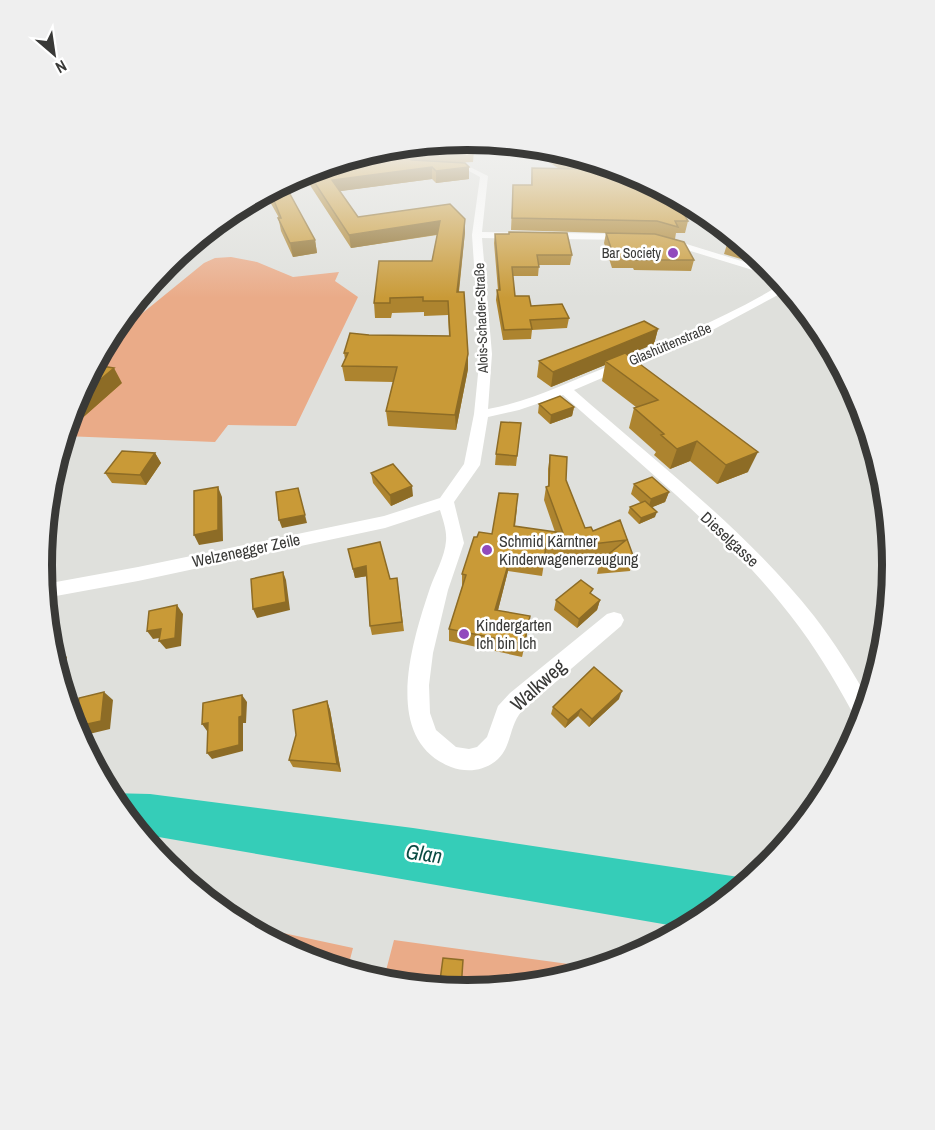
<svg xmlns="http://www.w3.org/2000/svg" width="935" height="1130" font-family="'Archivo Narrow',sans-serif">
<rect width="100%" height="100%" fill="#dfe0dc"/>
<path fill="#eaab88" d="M231 257 257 262 293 277 339 272 335 281 358 297 296 426 228 425 215 442 64 436 75 402 107 342 204 263 215 258Z
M241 924 353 948 347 971 304 958Z
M394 940 598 968 550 982 467 990 383 982Z"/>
<path fill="#35cdb8" d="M109 793 150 794 413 828 752 879 704 919 686 928 141 834Z"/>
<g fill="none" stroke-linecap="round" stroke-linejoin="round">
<path fill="#fff" fill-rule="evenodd" d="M443 166 470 167 488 176 482 232 628 234 633 237 628 240 482 238 492 354 488 409C531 401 569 382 609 366 668 341 727 317 782 284L789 289 705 334 574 390C656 462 746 530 814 616 835 643 852 671 869 700L862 723 857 721C840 689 822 658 800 628 735 539 644 468 563 395L519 410 488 417 480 465 454 502 464 543 448 590 433 653 429 685 430 713 436 730 456 747 469 749 477 747 487 737 498 706 510 693 607 614 614 612 621 614 624 620 621 626 522 711C509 725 512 746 498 759 485 771 467 773 451 767 381 739 412 642 430 588 435 574 445 556 446 541 447 531 443 520 440 510L385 528 138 581 45 598V584L138 567 384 516 440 498 464 464 474 414 480 354 472 235 480 177 469 171 443 170Z
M661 238H667L774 271 779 278 661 242Z"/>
<path fill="#fff" fill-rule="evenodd" d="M462 140 488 142 483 144 362 157 358 156 382 148Z"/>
</g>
<path fill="#ad842f" d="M462 140H474L499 143V148L474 151 473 162 453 163 469 179 436 183 432 179 340 191 358 217 465 219V232L459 292 468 369 456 430 388 426 386 411 393 382 345 381 342 366 345 359 344 353 369 335 449 336 448 315 424 316V312L392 313 391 318H375L374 303 432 261 437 235 351 248 302 173 385 148 399 156 412 160 403 155 402 146Z
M522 145 551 148 631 172 703 211H682L688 221 685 233H676L675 239 694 260 691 271 634 270 633 268H612L604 243 606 233 511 230 513 185H531L532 168H558Z
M284 183 315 240 317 253 293 257 281 231 278 216 265 193Z
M210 229 213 241 204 242 165 273H160L167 264Z
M495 234 572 255 570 265H539L538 276H513L515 296 531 306 569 318 567 328 532 330 531 339 503 340 496 300 497 290H498L494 243Z
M735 237 769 264 772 268 724 254 728 241Z
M658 329 654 344 627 355 748 472 717 484 690 461 670 469 654 455 656 452 629 428 634 408 636 407 602 381 605 365 551 387 537 377 539 361Z
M122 383 79 421 69 420 75 402Z
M539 404 574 407 572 416 550 424 538 413Z
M521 423 516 466 495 465 496 454Z
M155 453 161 463 146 485 112 483 105 473Z
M550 455 566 480 585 528 593 531 620 520 634 558 630 571 597 574 600 561 608 555 564 560 563 554 545 557 542 576 508 571 498 610 528 629 522 657 449 641V629L462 587V574L477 537 492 534 517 508 515 527 555 532 544 500 546 487 548 486V469Z
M371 473 413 496 391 506 373 483Z
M634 484 669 492 665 502 652 507 655 517 639 524 628 513 630 507 641 503 631 494Z
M348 549 390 579 397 578 404 631 372 635 370 626 367 576 355 578Z
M556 600H600L597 610 577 628 554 610Z
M619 699 589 727 578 716 565 728 551 714 553 707Z
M327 701 330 710 341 772 293 767 289 760Z"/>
<path fill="#8d6c26" d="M474 140 499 143V148L474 151 462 141Z
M432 167V179L334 192 332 180Z
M469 167V179L436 183V171Z
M465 219V232L457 306V292Z
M440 221V234L351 248 349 235Z
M210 229 213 241 204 242 165 273 163 268 167 264Z
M315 240 317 253 293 257 290 243Z
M658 329 654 344 608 363 605 361V365L551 387 553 372Z
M468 354V369L456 430 455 415Z
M114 368 122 383 79 421 72 410 75 401Z
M574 407 572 416 550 424 551 415Z
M697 441 690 461 670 469 677 449Z
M758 452 748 472 717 484 726 465Z
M155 453 161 463 146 485 140 475Z
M412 486 413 496 391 506 390 495Z
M218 487 222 497 223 541 199 545 194 535Z
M298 488 307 523 282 528 279 520Z
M669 492 665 502 648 509 651 499Z
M657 512 655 517 639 524 641 518Z
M510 558 508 571 495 622V610Z
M366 566 368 576 355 578 353 569Z
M283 572 286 580 290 610 257 618 253 609Z
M600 600 597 610 577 628 579 619Z
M177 605 183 614 181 646 166 649 159 641Z
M530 616 528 629 522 657 524 644Z
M161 629 166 637 153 639 147 631Z
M57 648 67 657 62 677H59L54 661Z
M622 691 619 699 589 727 592 719Z
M104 692 113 700 110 729 85 735 74 727Z
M242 695 247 702 246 723H243V751L212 759 207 753 239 717Z
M327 701 330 710 341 772 337 764Z
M581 709 578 716 565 728 568 720Z
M208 723 213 729 207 731 202 724Z"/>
<path fill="#c99a37" stroke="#8d6c26" stroke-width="1.5" d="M462 140H472L462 141 474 150 426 153 414 150 406 146Z
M389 147 399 156 412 160 465 163 469 167 436 171 432 167 332 180 358 217 450 204 465 219 457 292H464L468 354 455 415 386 411 397 367 342 366 348 353H344L350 333 369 335 450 336 448 301H423V297L390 298V303H374L379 261H432L440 221 349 235 307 171 385 148Z
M542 147 551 148 631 172 680 199H675L688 221H675L678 227 657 221 512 218 513 185H532V168L578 169Z
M284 183 315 240 290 243 278 218H281L275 203 269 191Z
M509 232 567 233 572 255H537L539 267H512L515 296H529L531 306 562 304 569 318 530 320 532 329 504 330 497 290H500L495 234H509Z
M606 233 655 234 684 242 694 260H636L635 257H614Z
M735 237 747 246 728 241Z
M644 321 658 329 553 372 539 361Z
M625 353 758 452 726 465 697 441 677 449 661 435 664 434 634 408 658 400 605 361Z
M95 365 114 368 75 401Z
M560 396 574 407 551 415 539 404Z
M501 422 521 423 517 456 496 454Z
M122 451 155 453 140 475 105 473Z
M550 455 567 457 566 480 585 528 591 527 593 531 620 520 634 558 600 561 626 540 567 547 566 543 569 541 546 544 544 563 510 558 495 610 530 616 524 644 449 629 466 575 462 574 474 537H477L479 532 492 534 499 493 518 494 514 526 563 533 546 487 549 486Z
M393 464 412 486 390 495 371 473Z
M652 477 669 492 651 499 634 484Z
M218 487V530L194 535V491Z
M298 488 305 515 279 520 276 492Z
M645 501 657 512 641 518 630 507Z
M380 542 390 579 397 578 402 622 370 626 366 566 353 569 348 549Z
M283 572 286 602 253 609 251 579Z
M581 580 593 589 590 593 600 600 579 619 556 600Z
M177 605 175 638 159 641 161 629 147 631 149 611Z
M57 648 54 661 51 649Z
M594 667 622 691 592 719 581 709 568 720 553 707Z
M104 692 101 721 74 727 79 698Z
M242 695V716L239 717V745L207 753 208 723 202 724 203 703Z
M327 701 337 764 289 760 296 735 293 710Z
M443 958 463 960 461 990 439 988Z"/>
<linearGradient id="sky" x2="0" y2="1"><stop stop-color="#60bed5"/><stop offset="0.47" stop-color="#f1f1ef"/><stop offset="1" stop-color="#f1f1ef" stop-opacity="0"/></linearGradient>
<rect width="935" height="298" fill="url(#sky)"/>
<g fill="#914abd" stroke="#fff" stroke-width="2">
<circle cx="673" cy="253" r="6"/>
<circle cx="487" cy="550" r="6"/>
<circle cx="464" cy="634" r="6"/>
</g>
<g text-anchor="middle" stroke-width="5" stroke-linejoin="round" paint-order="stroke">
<g font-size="14" fill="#393937" stroke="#fff" text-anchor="end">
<text x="661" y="258">Bar Society</text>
</g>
<g font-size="14" fill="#393937" stroke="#fff">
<text transform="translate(481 318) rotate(-92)" y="5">Alois-Schader-Straße</text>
<text transform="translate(670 344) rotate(-23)" y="5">Glashüttenstraße</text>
</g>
<g font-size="16" fill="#393937" stroke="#fff">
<text transform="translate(730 539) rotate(43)" y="6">Dieselgasse</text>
<text transform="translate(246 550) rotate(-12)" y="6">Welzenegger Zeile</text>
</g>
<g font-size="16" fill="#393937" stroke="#fff" text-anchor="start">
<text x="499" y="547">Schmid Kärntner<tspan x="499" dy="18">Kinderwagenerzeugung</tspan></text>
<text x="476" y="631">Kindergarten<tspan x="476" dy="18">Ich bin Ich</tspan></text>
</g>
<g font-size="20" fill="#393937" stroke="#fff">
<text transform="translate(538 685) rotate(-42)" y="7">Walkweg</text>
</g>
<g font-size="21" font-style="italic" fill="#0b4b43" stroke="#fff">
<text transform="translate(424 854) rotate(8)" y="7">Glan</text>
</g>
</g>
<path d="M0 0H935V1130H0ZM52 565a415 415 0 1 1 830 0a415 415 0 1 1-830 0Z" fill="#efefef" fill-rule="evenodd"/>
<path fill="none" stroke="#393937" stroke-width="8" d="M52 565a415 415 0 1 1 830 0a415 415 0 1 1-830 0Z"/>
<g transform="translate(54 54) rotate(151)" stroke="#ffffff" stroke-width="4.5" paint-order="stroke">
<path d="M0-4.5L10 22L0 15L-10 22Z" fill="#393937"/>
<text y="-9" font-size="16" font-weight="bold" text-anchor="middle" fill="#393937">N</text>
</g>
</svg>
